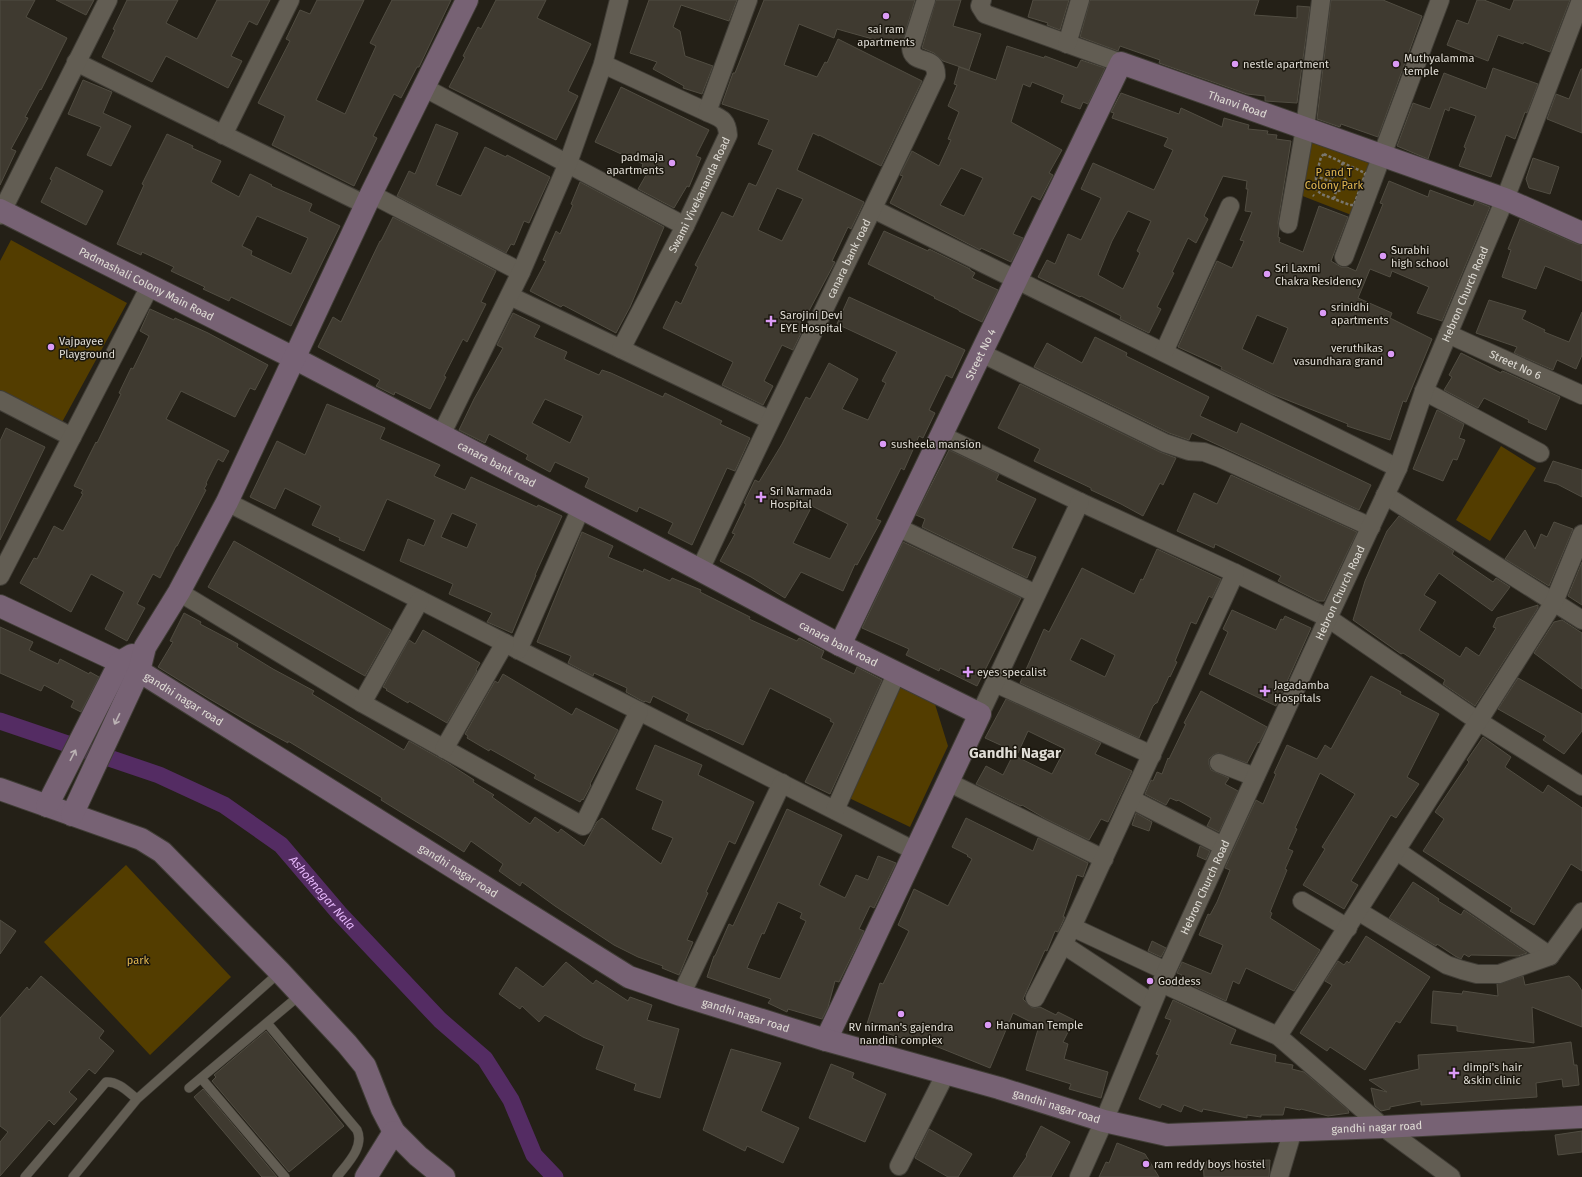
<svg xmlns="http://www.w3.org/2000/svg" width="1582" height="1177" font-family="'Fira Sans',sans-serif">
<rect width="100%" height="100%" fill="#242017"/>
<path fill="#533d00" d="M1307 140 1374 165 1354 216 1300 195Z
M11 240 127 303 61 424 0 390V261Z
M1501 446 1536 468 1490 541 1456 520Z
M898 684 934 701 948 746 910 827 847 797Z
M126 865 231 977 150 1055 44 942Z"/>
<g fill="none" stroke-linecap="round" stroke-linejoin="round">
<path stroke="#542c63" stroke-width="17" id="s1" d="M0 721 159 775 224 805 281 845 339 913 440 1020 485 1059 511 1100 534 1155 555 1177"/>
</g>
<path fill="#3f3a30" stroke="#514d42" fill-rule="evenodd" d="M0 0H35L26 17 67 38 41 90 40 89 25 117 28 118 11 149 16 151 0 185Z
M56 0H94L86 15Z
M127 0H178L166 23 197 39 217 0H270L257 25 249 21 231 56 242 61 228 88 166 56 152 82 102 57 115 30 113 29Z
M317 0H364L316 100 345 114 376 46 370 43 392 0H451L419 67H417L401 98 394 94 373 136 377 138 354 186 272 145 285 116 258 103 290 41 286 39 300 10 310 14Z
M496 0H546L537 18 591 44 568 91 578 96 556 140 449 87 465 57 463 56 478 27 481 29Z
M649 0H737L729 21 681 5 673 27 680 31 685 56 713 66 702 94 683 88 684 86 653 69 657 62 630 53Z
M764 0H915L901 47 837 29 834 38 799 24 784 65 817 77 825 62 827 63 838 39 922 81 881 166 819 135V136L813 133 797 170 864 202 851 229 848 227 832 261 835 262 802 324 805 325 793 350 782 345 764 381 773 386 763 405 722 385 733 362 663 328 676 301 681 304 698 267 695 265 722 212 733 217 749 183 756 186 773 150 758 144 769 120 722 104 733 73H735ZM777 188 803 199 782 241 758 230Z
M936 0H961L953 26 981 34 969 70 943 61 934 53 922 48Z
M1033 0H1069L1060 30 1047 25 1048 23 1028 17Z
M1090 0H1259L1254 15 1297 18V6L1310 7 1297 103 1265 101V96L1247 94 1159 63 1160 60 1120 46 1118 51 1080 37Z
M1331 0H1383L1422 16 1378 137 1341 124 1340 127 1317 119Z
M1477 0H1484L1510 10 1514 0H1570L1550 52 1524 42 1523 44 1498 35 1488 61 1447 45 1457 20 1468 24Z
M1007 46 1044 58 1045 56 1077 68 1081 60 1105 68 1088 104 1083 102 1080 109 1061 102 1064 95 1032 82 1030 87 1023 84 1011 122 1062 150 1049 173 1053 175 1040 200 1032 196 1013 234 1023 238 1011 262 981 248 980 250 890 203 903 176 900 175 912 151 939 166 951 140 948 139 959 112 948 106 957 85 954 84 959 67 996 80ZM961 168 983 178 964 216 940 205Z
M1493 68 1538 84 1527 113 1525 112 1515 139 1506 135 1491 177 1459 166 1466 148 1464 147 1476 116 1450 107 1449 111 1445 109 1428 159 1397 146 1413 103 1430 109 1444 73 1486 89Z
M1581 69H1582V133L1547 119 1556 94 1569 99Z
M83 80 112 92 103 113 131 126 111 166 87 155 101 127 68 114Z
M621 87 709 130 696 156 701 158 689 187 687 186 674 208 638 189 649 170 642 167 643 164 595 142Z
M1121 93 1179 114 1181 108 1222 127 1224 118 1249 125 1248 129 1268 131 1267 134 1277 135 1276 139 1291 141 1278 222 1279 229 1278 237 1280 238 1279 242 1303 252 1319 206 1348 217 1331 261 1341 267H1347L1356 271 1383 204 1380 203 1389 181 1428 197 1430 190 1473 206 1475 201 1490 207 1442 321 1417 313 1429 287 1392 271 1390 277 1370 269 1358 298 1392 313 1390 318 1432 339 1406 402 1403 401 1390 440 1347 426 1348 424 1272 394 1221 369 1222 367 1178 347 1217 261 1232 268 1244 241 1240 240 1252 212 1245 211 1248 189H1246L1247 181 1223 176 1204 216 1208 219 1196 243 1188 238 1172 272 1174 273 1157 307 1161 309 1149 333 1120 319 1121 316 1081 296 1080 297 1038 277 1047 260 1055 264 1068 234 1081 240 1101 198 1081 189 1093 163 1154 190 1173 150 1164 146 1168 138 1112 118 1114 113 1111 112ZM1128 211 1151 221 1137 251 1140 253 1123 289 1098 275 1112 241ZM1257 315 1288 328 1273 364 1242 349Z
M436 124 458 133 436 185 461 196 485 147 506 157 507 155 550 177 529 223 524 221 514 245 511 244 506 253 397 196 409 171 415 174Z
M167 134 193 146 192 148 221 161 211 182 239 197 250 174 272 185 271 186 312 204 309 211 340 226 291 326 231 297 229 301 203 289 205 287 171 271 174 267 142 252 141 255 117 244 144 185 142 184ZM257 216 308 238 291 274 251 255 252 251 242 246Z
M1533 158 1559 167 1550 194 1529 188 1526 179Z
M56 167 103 191 86 225 41 202 52 180 50 179Z
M580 182 664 227 630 307 616 333 563 305 561 307 530 291 546 261 543 260 556 231 560 234 573 205 571 204Z
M393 217 496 271 481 302 486 304 467 342 463 339 444 376 446 377 430 409 395 392 394 395 376 386 380 380 318 347 333 317 341 322 380 241H381Z
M1520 219 1577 244 1582 245V281L1545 266 1536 289 1502 277 1511 250 1508 249Z
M884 231 928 251 929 249 970 269V270L975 273 972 278 998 290 982 322 959 311V310L934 298 935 297 868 264Z
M849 297 965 350 952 378 946 375 929 410 935 413 923 438 919 436 904 470 901 468 876 519 881 521 857 565 855 564 843 591 801 572 785 598 751 577 720 561 735 534 732 533 746 504 744 503 755 480 759 482 782 444 806 397 810 399 829 363 858 379 842 409 868 420 886 383 882 381 897 352 837 324ZM812 506 848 524 830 559 793 543Z
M1489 300 1526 311 1522 319 1545 330 1544 332 1569 342 1582 312V355L1576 369 1557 360 1553 370 1514 353 1517 347 1476 333Z
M150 309 174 320 175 318 208 333 268 365 255 390 250 388 235 417 181 391 166 419 229 451 223 462 218 459 206 483 207 484 204 489 206 490 177 546H176L160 578 153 574 137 604 145 608 127 641 105 629 124 592 91 574 71 612 20 583 34 558 37 559 54 526 63 531 83 494 81 493 83 490 74 486 96 442 97 443 121 394 119 393 131 368 133 369 149 336 140 331Z
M513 313 540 326 534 337 567 352 564 359 599 375 602 370 611 373 663 397 665 393 722 421 720 424 750 438 735 471 727 468 692 545 668 533 673 523 639 507 637 512 585 487 589 478 555 462 550 472 526 459 528 455 489 434 485 443 459 430 474 399 503 348 497 345ZM545 399 583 416 570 443 532 423Z
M1095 337 1127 353 1126 356 1209 397 1200 416 1237 433 1241 423 1371 485 1359 510 1192 433 1189 440 1169 433 1034 367 1047 343 1082 363Z
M1461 353 1501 373 1502 371 1505 372 1560 397 1546 430 1528 422 1529 420 1484 398 1478 408 1444 390 1452 377 1449 375Z
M1020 384 1160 452 1176 458 1163 485 1160 483 1143 516 1121 504 1091 490V488L1034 461 1040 449 998 428Z
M327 404 385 428 380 439 440 465 434 476 465 490 471 477 537 507 538 505 562 516 535 575H536L512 633 487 622 492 613 449 594 453 584 400 561 408 539 424 546 435 520 387 499 364 551 339 540 340 538 312 525 321 506 285 488 275 509 250 497 277 441 305 455ZM452 513 477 524 467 548 441 537Z
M1437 410 1464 424 1459 438 1465 440 1457 460 1453 459 1443 481 1413 469Z
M6 428 45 447 0 540V441Z
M949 450 999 474 996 480 1036 499 1012 548 1036 557 1027 578 922 527 925 519 916 515Z
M1553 461 1582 470V497L1557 484 1544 481Z
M1231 475 1357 532 1324 601H1318L1278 581 1281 576 1215 544 1214 548 1177 531 1194 493 1217 504Z
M1399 516 1454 551 1452 554 1493 582 1496 578 1510 587 1492 611 1439 573 1424 595 1436 602 1419 630 1460 657 1466 647 1479 656 1496 628 1493 627 1497 618 1538 605V608L1475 706 1443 684 1445 680 1403 653 1401 654 1353 620 1365 581 1387 531Z
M1554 522 1573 529 1549 586 1505 559 1525 530 1535 549 1541 534 1547 537Z
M582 532 613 546 608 557 643 572 644 569 670 581 672 578 701 590 700 592 750 617 749 619 797 641 799 638 824 651 821 658 854 674 857 667 882 680 830 794 805 782 834 723 830 721 831 719 770 688 743 745 709 729 708 730 686 720 689 714 653 696 650 703 645 701 644 702 626 692 627 688 594 673 593 676 568 663 571 656 537 642Z
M234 541 391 630 365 676 208 587Z
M903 542 1021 598 977 686 940 668 939 671 906 655 909 649 862 628Z
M1157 549 1221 579 1212 598 1209 596 1196 624 1191 622 1175 661 1177 662 1170 677 1169 676 1157 703H1156L1153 706 1139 738 1020 683 1044 629 1049 632 1082 568 1134 594 1141 579 1143 580ZM1081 638 1115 655 1105 677 1070 660Z
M1582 562V605L1568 596Z
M1232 610 1276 630 1281 619 1283 620 1285 616 1311 628 1276 706 1209 674 1228 632 1223 629Z
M184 613 201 622 200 624 238 644 237 647 273 669 314 691 312 694 404 750 409 741 448 763 474 780 473 782 494 795 492 797 530 824 535 817 558 833 561 829 584 846 597 822 602 818 661 864 673 838 652 829 663 801 636 789 655 745 702 765 698 775 754 802 735 844 729 841 706 892 708 893 687 940 693 942 679 975 662 968 663 966 638 957 614 945 555 906 522 882 520 886 499 871 503 864 471 841 464 852 441 837 381 800 382 798 288 741V743L244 719 208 698 158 667 173 642 170 641Z
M1562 620 1582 633V689L1534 653 1554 622Z
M0 627 33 642 29 650 58 664 60 659 89 674 90 672 99 677 81 712 71 707 74 701 44 685 41 691 0 673Z
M423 630 480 663 476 670 477 671 447 723 409 701 408 703 386 690 387 689 383 687 409 640 415 644Z
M503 674 572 715 576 708 618 730 590 784 591 785 583 800 582 799 580 802 534 778 536 775 490 749 489 751 467 738 468 736 465 734 495 681 498 683Z
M1371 676 1401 692 1400 694 1439 714 1407 777 1419 784 1396 818 1391 815 1351 881 1358 885 1344 909 1303 885 1325 849 1322 847 1355 794 1320 773 1295 828 1297 829 1288 849 1293 851 1285 869 1287 870 1270 912 1272 913 1270 918 1320 950 1294 991 1246 968 1239 984 1233 981 1226 1001 1180 980 1182 975 1177 973 1182 962 1211 974 1223 945 1199 935 1208 914 1210 915 1217 902 1230 870 1225 868 1256 800 1263 804 1276 774 1274 773 1287 745 1317 759 1325 745 1331 749Z
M1518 678 1582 714V731L1564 754 1543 740 1546 736 1498 709Z
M1201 691 1267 727 1259 743 1258 742 1247 763 1218 753 1213 755 1209 759V764L1211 770 1229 778 1225 784 1238 791 1219 832 1207 826 1211 818 1178 800 1177 801 1170 798 1166 805 1145 794 1151 780 1153 781 1157 772 1162 774 1168 758 1169 759 1186 724 1184 723Z
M1006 699 1101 743 1095 754 1132 771 1108 822 1101 819 1089 840 1046 819 1022 805 1021 806 976 784 986 766 1003 775 1013 755 1052 774 1065 749 1028 731 1018 753 985 738Z
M1483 737 1511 757 1505 767 1543 793 1548 785 1582 808V871L1571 864 1534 925 1510 911 1512 908 1423 851 1444 819 1435 812 1469 762 1467 760Z
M787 809 842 835 819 885 845 898 856 875 868 880 878 856 896 863 874 908 870 906 859 929 864 931 839 982 835 981 828 1007 822 1019 788 1009 787 1012 768 1003 771 999 707 977 714 956H715L729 924 733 926ZM778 902 802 913 800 918 806 921 780 979 747 968 762 933 764 934Z
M1136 813 1152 822 1149 831 1132 825Z
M966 818 1033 851 1038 838 1088 863 1083 877 1077 875 1063 917H1065L1058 932 1055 931 1047 951 1045 950 1023 999 1031 1007 1035 1008 1040 1007 1056 1015 1058 1012 1074 1020 1063 1042 1068 1044 1064 1059 1108 1072 1101 1098 1069 1089 1071 1084 1026 1070 1039 1026 1013 1013 990 1068 923 1041 922 1044 866 1027 880 983 883 984 909 931 898 925 914 889 948 906 972 859 967 856 968 855 952 847Z
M1200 846 1210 851 1206 860 1197 856Z
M1413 882 1439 899 1438 901 1461 915 1464 910 1527 953 1518 956 1471 955 1469 957 1464 954 1461 959 1455 956 1437 944 1436 946 1389 918Z
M0 920 16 931 0 954Z
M1366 936 1430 977 1400 1023 1396 1021 1365 1070 1330 1047 1327 1051 1300 1033 1332 985 1325 981 1338 961 1344 965 1347 961 1349 963Z
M1152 941 1166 948 1161 957 1148 951Z
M566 962 593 984 596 980 628 1001 630 997 652 1005 647 1020 679 1029 660 1098 634 1090 636 1084 596 1069 604 1046 583 1037 545 1015 539 1022 522 1006 520 1009 499 994 516 967 543 987Z
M41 976 104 1031 99 1038 114 1051 95 1074 89 1069 69 1092 77 1099 54 1125 49 1120 0 1176V1142L8 1132 0 1126V1018L27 987 29 990Z
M1523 976 1525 985 1569 976 1577 983 1582 991V1027L1532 1007 1534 1043 1457 1031V1026L1431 1023 1433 991 1462 994 1463 991 1498 996 1497 984Z
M1173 1000 1236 1030 1230 1044 1276 1055 1275 1062 1293 1065 1292 1069 1304 1072 1348 1110 1349 1113 1328 1116 1301 1109 1300 1110 1285 1107 1283 1115H1261V1117L1247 1115V1118L1203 1109 1202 1112 1184 1105 1181 1112 1162 1104 1160 1108 1139 1099 1159 1055 1156 1054 1171 1020 1165 1018Z
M266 1031 344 1126 289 1172 212 1081 216 1077 214 1075Z
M1571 1042 1574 1065H1577L1579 1085 1563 1087 1562 1079 1536 1083 1537 1097 1421 1105V1101L1390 1107V1109L1381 1111 1375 1106 1371 1088 1387 1092 1369 1080 1419 1069 1418 1055 1530 1048Z
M731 1049 781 1063 761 1111 799 1128 783 1163 747 1146 745 1151 703 1130Z
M831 1064 854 1073 852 1078 886 1094 865 1142 809 1118Z
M203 1089 277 1177H262L194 1097Z
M1041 1126 1070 1142 1051 1177H1013L1027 1156 1026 1155Z
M929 1129 972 1154 958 1177H948L915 1158Z
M1582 1131V1152L1558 1155 1555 1135Z
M1117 1143 1145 1154 1159 1177H1099L1106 1162 1109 1163Z
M1270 1160 1269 1177H1204L1203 1162Z"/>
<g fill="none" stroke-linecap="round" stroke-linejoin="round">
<defs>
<path id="lane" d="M267 1023 357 1130C365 1147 346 1165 337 1177
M201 1078 285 1177
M189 1088 300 995
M25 1177 106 1082C118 1081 128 1092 137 1099
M73 1177 137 1099 280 972"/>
<g id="street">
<path d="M982 0 980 6 985 14 1121 63"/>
<path d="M1067 44 1080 0"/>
<path d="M76 62 366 205"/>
<path d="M603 64 707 112"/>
<path d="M423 87 685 226"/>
<path d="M223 135 290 0"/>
<path d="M371 194 521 272"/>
<path d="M873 209 1398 468"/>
<path d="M0 215 108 0"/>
<path d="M1288 224 1305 128 1321 0"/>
<path d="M1344 257 1440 0"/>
<path d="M510 296 770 420"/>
<path id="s2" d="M1448 334 1582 395"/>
<path id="s3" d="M621 349 685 226 728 135C727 119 720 118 707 112L748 0"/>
<path d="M1164 352 1230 206"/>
<path d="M981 353 1165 443 1189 451 1204 452 1220 458 1371 527"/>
<path d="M1424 391 1540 453"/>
<path d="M0 400 72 437"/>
<path d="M441 435 521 272 568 163 603 64 619 0"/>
<path d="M941 435 1080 502 1235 573 1328 618 1478 721 1582 786"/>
<path d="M1385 495 1582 620"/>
<path d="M227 502 915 851"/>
<path d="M897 527 1036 594"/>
<path id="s4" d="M700 570C777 404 858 241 936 76 937 53 912 67 911 47L926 0"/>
<path d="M0 576 150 286"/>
<path d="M179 592 362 703 583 826 639 711"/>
<path d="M518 650 581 508"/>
<path d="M995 683 1152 755"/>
<path d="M362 703 420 600"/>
<path d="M980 714 1080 502"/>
<path d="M444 749 505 643"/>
<path d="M1219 763 1255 777"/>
<path d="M948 782 1104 859"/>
<path d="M1131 799 1223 846"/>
<path d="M835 810 897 672"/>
<path d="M1397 851 1550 956"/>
<path d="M1302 901 1348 928"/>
<path d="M1358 911 1447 965 1462 970 1477 974H1499L1550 956 1582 912"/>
<path d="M1072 927 1166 971"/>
<path d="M1064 945 1152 1003"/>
<path d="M1161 983 1278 1036 1383 1127 1451 1177"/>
<path d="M681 995 782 783"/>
<path d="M1035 998 1072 927 1235 573"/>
<path d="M1278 1036 1554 602 1582 534"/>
<path d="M899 1166 946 1073"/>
<path id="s5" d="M1079 1177 1104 1121 1161 983 1328 618 1398 468 1424 391 1505 199 1581 0"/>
<path d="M1279 1177 1293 1130"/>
</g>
<g id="secondary">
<path id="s6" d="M0 210 294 358 700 570 840 645 980 714 826 1040"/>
<path id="s7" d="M0 606 139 671 629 977 681 995 826 1040 999 1088 1104 1121 1167 1135 1383 1127 1582 1117"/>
<path id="s8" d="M840 645 1121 63 1505 199 1582 233"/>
<path d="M0 789 141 839 162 852 280 972 347 1044 365 1066 382 1109 394 1132 418 1156 444 1177"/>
<path d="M47 806 120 662 132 655"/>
<path d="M72 815 139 671 145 647 179 592 227 502 371 194 467 0"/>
<path d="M366 1177 394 1132"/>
</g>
</defs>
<use href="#lane" stroke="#403d36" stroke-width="10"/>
<use href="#street" stroke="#403d36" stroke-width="20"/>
<use href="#secondary" stroke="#403d36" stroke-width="24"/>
<path stroke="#79766e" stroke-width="2.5" stroke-dasharray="3 2" stroke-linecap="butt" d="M1324 154 1365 173V175L1354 205H1350L1321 194 1316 189V176L1321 157Z
M1330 183a8 8 0 1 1 16 0a8 8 0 1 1-16 0Z
M1339 175 1343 162
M1315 176 1330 181
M1313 195 1314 196
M1334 199 1336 191"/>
<use href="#lane" stroke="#625d53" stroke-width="9"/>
<use href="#street" stroke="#625d53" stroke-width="18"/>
<use href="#secondary" stroke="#776274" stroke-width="22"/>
</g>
<defs><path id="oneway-shaft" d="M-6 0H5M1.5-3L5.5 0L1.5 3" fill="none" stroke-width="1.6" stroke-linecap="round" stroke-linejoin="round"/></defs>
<g stroke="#bbb2b4">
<use href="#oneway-shaft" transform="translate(117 719) rotate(116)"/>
<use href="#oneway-shaft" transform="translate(73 755) rotate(-63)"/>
</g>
<g fill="#db9af6" stroke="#1b170e" stroke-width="1.5">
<circle cx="886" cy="16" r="4"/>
<circle cx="1235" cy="64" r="4"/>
<circle cx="1396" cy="64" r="4"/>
<circle cx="672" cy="163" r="4"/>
<circle cx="1383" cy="256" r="4"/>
<circle cx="1267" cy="274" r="4"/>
<circle cx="1323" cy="313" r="4"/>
<path d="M769 315h4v4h4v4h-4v4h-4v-4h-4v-4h4z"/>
<circle cx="51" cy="347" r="4"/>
<circle cx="1391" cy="354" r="4"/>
<circle cx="883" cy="444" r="4"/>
<path d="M759 491h4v4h4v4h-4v4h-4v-4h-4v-4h4z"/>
<path d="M966 666h4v4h4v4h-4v4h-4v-4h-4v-4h4z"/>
<path d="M1263 685h4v4h4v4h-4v4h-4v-4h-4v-4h4z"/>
<circle cx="1150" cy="981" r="4"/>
<circle cx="901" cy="1014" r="4"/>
<circle cx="988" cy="1025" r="4"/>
<path d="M1452 1067h4v4h4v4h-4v4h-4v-4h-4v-4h4z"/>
<circle cx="1146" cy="1164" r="4"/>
</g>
<g text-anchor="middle" stroke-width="3" stroke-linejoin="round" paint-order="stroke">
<g font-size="11" fill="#e0ddd6" stroke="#1b170e" text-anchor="start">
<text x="886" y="33" text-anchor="middle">sai ram<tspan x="886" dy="13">apartments</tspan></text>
<text x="1404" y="62">Muthyalamma<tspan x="1404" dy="13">temple</tspan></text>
<text x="1243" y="68">nestle apartment</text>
<text x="664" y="161" text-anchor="end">padmaja<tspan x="664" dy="13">apartments</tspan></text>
<text x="1391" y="254">Surabhi<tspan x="1391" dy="13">high school</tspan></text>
<text x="1275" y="272">Sri Laxmi<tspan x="1275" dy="13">Chakra Residency</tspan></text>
<text x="1331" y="311">srinidhi<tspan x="1331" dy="13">apartments</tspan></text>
<text x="780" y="319">Sarojini Devi<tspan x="780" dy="13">EYE Hospital</tspan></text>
<text x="59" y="345">Vajpayee<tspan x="59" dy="13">Playground</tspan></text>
<text x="1383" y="352" text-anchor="end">veruthikas<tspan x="1383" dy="13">vasundhara grand</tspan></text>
<text x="891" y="448">susheela mansion</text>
<text x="770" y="495">Sri Narmada<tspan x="770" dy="13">Hospital</tspan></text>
<text x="977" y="676">eyes specalist</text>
<text x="1274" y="689">Jagadamba<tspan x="1274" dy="13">Hospitals</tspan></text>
<text x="1158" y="985">Goddess</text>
<text x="996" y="1029">Hanuman Temple</text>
<text x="901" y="1031" text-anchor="middle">RV nirman's gajendra<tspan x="901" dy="13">nandini complex</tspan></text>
<text x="1463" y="1071">dimpi's hair<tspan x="1463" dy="13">&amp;skin clinic</tspan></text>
<text x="1154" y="1168">ram reddy boys hostel</text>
</g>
<g font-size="11" fill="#e0ddd6" stroke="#1b170e">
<text dy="4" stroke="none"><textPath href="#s8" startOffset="770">Thanvi Road</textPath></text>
<text dy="4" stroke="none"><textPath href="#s3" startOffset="173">Swami Vivekananda Road</textPath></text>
<text dy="4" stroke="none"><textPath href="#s4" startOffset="345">canara bank road</textPath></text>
<text dy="4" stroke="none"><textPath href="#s6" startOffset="164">Padmashali Colony Main Road</textPath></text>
<text dy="4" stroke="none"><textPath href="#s5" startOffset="964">Hebron Church Road</textPath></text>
<text dy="4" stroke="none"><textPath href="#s8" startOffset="323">Street No 4</textPath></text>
<text dy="4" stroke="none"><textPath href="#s2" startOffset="74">Street No 6</textPath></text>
<text dy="4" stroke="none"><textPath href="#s6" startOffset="558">canara bank road</textPath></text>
<text dy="4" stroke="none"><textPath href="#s5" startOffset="640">Hebron Church Road</textPath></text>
<text dy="4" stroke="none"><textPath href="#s6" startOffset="944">canara bank road</textPath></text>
<text dy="4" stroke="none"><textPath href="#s7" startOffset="206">gandhi nagar road</textPath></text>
<text dy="4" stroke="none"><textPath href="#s7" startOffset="530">gandhi nagar road</textPath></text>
<text dy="4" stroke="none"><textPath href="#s5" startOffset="316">Hebron Church Road</textPath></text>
<text dy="4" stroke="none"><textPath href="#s7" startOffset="854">gandhi nagar road</textPath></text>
<text dy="4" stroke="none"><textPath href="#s7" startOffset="1178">gandhi nagar road</textPath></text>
<text dy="4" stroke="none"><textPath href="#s7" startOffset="1502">gandhi nagar road</textPath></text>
</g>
<g font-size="11" fill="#e5b951" stroke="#1b170e">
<text x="1334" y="176">P and T<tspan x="1334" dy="13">Colony Park</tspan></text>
<text x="138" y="964">park</text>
</g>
<g font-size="12" font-style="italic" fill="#e6b7fb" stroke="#1b170e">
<text dy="4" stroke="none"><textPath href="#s1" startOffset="372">Ashoknagar Nala</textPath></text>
</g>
<g font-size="15" font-weight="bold" fill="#e0ddd6" stroke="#1b170e">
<text x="1015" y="758">Gandhi Nagar</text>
</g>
</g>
</svg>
